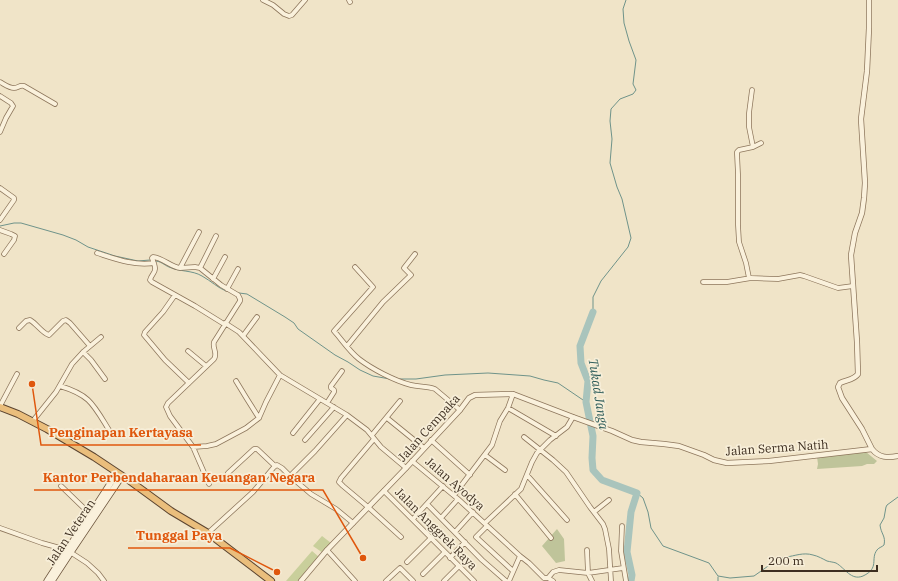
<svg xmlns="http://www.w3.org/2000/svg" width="898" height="581" font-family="'IBM Plex Serif',serif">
<rect width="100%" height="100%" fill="#f0e4c8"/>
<path fill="#c9cf9b" d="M322 536 331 543 323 553 313 546Z
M312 551 319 557 308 568 298 581H286Z"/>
<path fill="#bfc49a" d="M866 452 877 461 874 464H867L862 466 817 469 818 464 817 457Z
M557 529 564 539 565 561 556 563 542 546Z"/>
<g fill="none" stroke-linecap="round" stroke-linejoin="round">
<path stroke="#6f938a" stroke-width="1" d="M0 226 14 223H21L63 235 76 240 88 247 115 256 138 261 150 260
M155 261C161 261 164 265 169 267 180 272 192 270 202 276 211 281 218 288 226 291
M239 293 247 294 285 317 294 323 298 329 335 355 348 362 360 370 373 376 390 379
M593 312V297L601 281 628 247 631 238 622 199 617 187 610 163 612 139 610 121 611 109 620 99 633 94 636 90 633 84 636 60 629 41 624 23 623 9 626 0
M400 379H416L445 375 488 373 530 376 544 380 558 383 586 402
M637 493 643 498 648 512 651 528 663 546 709 563 718 576 730 578 754 576 771 564 774 560C778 558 781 558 786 557 795 556 803 552 813 555 818 556 823 559 827 561 831 562 833 562 836 563 845 568 851 581 863 576 880 568 870 559 877 550 878 548 882 547 884 545 886 536 881 534 880 525L884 518 886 507 887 505 898 497
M718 581V577"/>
<path stroke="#a9c4bc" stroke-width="7" d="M593 312 580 346 581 363 588 381 586 402 593 436 592 458 593 470 602 480 637 493 631 512 627 552 632 575 631 581"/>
<defs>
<path id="minor" d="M263 0 273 5 284 14 289 16 292 15 305 0
M349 0 350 2
M0 82C4 84 9 88 14 88 18 88 19 85 24 86L55 104
M752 90 749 113V127L753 147
M0 96 11 103 13 106 6 118 0 132
M0 188 14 198V200L0 220
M0 230 11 234 15 236 14 240 4 254
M199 232 180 268 195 267 200 268 221 285 238 295 240 299V301L214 342C212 348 218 353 214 359L168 403 166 407 170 416 193 447 209 484
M97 253C116 259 134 266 154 263
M355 267 373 287 334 331C342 340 349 351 359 359 372 369 395 381 411 385 419 387 427 386 435 389L460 410
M180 268C171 267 163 258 153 257L152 258C153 261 155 265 155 268 156 272 151 275 150 280L152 282 195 306 224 324
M200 268 216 236
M749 278 746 263 739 242 738 225V174L737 154V152L739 150 753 147 761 143
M213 279 225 257
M703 282H727L751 278 778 279 800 275 804 276 838 288 853 286
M227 289 238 269
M175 295 163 312 145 332 144 335 165 360 189 383
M225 323 239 332 280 375 347 415 367 430 381 447 406 468
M19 328 26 321 30 320C37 324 42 333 49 335L63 321 66 320 70 323 90 346
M243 336 257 317
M347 346 383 302 411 275 404 268 415 254
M188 351 206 366
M83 352 91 360 105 379
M236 381 247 399 259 418
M60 386C90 395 93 404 109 430
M327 403 334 392V390L331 388V386L342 371
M0 406 17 374
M508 408 556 436
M387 418 424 448
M32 422 56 392 72 364 83 352 101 337
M293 433 320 399
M372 435 400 401
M524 437 553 460 566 472 590 507 603 524 605 529 609 549 611 581
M374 439 341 478 339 482 343 486 368 507 401 537
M305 440 334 407
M431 440 470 475
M193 447 207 446 216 444 246 428 259 418 266 402 280 375
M485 455 505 470
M412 461 458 499 520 556 529 563 544 578H548L553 581
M228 473 254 449H257L275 466
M527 475 567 520
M290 476 315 451 347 415
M61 486 90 514
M384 491 474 581
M515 494 551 538
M454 495 492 445 500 421 508 408 513 394
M427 504 482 560 506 581
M594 512 609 500
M441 518 458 499
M413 519 443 486
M485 523 521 489 532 462 537 453 550 440 567 427 573 417
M487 526 476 537 513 571
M622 526 621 551 626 581
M0 528 42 543 67 550 87 563 98 573 104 581
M455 532 473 512
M208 533 253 492 274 467 277 465 282 468 290 476 311 494 336 509 353 523
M327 550 355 581
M587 550 588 573 592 581
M450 558 465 542
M407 562 431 538
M423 574 445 552
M548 578 553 572 559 570 588 573 623 568
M386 581 400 568 413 581
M444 581 459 566
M509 581 520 556"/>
<path id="tertiary" d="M869 0V28L867 71 861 119 865 183 864 198 862 213 855 233 851 255 857 342 858 374C854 380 846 380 840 383L838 387 842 398 862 429 872 449
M301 581 327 550 406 468 460 410 469 398 475 395 513 394 573 417 612 431 632 440 641 442 664 444 679 446 704 455 714 460 727 463 769 461 872 449C879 458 888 458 898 456"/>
<path id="secondary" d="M47 581 117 473
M52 581 71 552 122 476"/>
<path id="trunk" d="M0 407 18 414 47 429 94 457 130 481 171 511 208 533 271 581"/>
</defs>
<use href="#minor" stroke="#8d765c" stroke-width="5.5"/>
<use href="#tertiary" stroke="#8d765c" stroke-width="6"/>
<use href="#secondary" stroke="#6f573f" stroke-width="7"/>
<use href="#trunk" stroke="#5b4430" stroke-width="8"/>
<use href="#minor" stroke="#faf1dc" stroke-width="4"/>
<use href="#tertiary" stroke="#faf1dc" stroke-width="4.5"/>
<use href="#secondary" stroke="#faf1dc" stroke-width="5.5"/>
<use href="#trunk" stroke="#eabe7c" stroke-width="6"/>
</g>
<g text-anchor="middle" stroke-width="3.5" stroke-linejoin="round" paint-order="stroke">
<g font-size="12" fill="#3d2e20" stroke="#f7eed8">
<text transform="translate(429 428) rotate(-48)" y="4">Jalan Cempaka</text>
<text transform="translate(777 448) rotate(-4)" y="4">Jalan Serma Natih</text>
<text transform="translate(455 484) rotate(41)" y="4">Jalan Ayodya</text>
<text transform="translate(436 529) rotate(45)" y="4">Jalan Anggrek Raya</text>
<text transform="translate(71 532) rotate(-56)" y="4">Jalan Veteran</text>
</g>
<g font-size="13" font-style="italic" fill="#2f5d5a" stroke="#f7eed8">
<text transform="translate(599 394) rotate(81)" y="5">Tukad Janga</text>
</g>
</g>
<path fill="none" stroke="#df570d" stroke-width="1.5" d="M32 384L41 445H201M363 558L323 490H34M277 572L230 548H128"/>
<g fill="#df570d" stroke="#f7eed8" stroke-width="1.5">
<circle cx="32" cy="384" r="4"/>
<circle cx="363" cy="558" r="4"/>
<circle cx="277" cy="572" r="4"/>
</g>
<g font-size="13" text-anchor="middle" font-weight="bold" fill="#df570d" stroke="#f7eed8" stroke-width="3.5" stroke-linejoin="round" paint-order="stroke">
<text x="121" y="437">Penginapan Kertayasa</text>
<text x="179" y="482">Kantor Perbendaharaan Keuangan Negara</text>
<text x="179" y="540">Tunggal Paya</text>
</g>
<path d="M762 565v6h115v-6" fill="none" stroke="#3d2e20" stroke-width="2"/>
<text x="768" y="565" font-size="12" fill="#3d2e20" stroke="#f7eed8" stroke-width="3" paint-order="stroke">200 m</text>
</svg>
